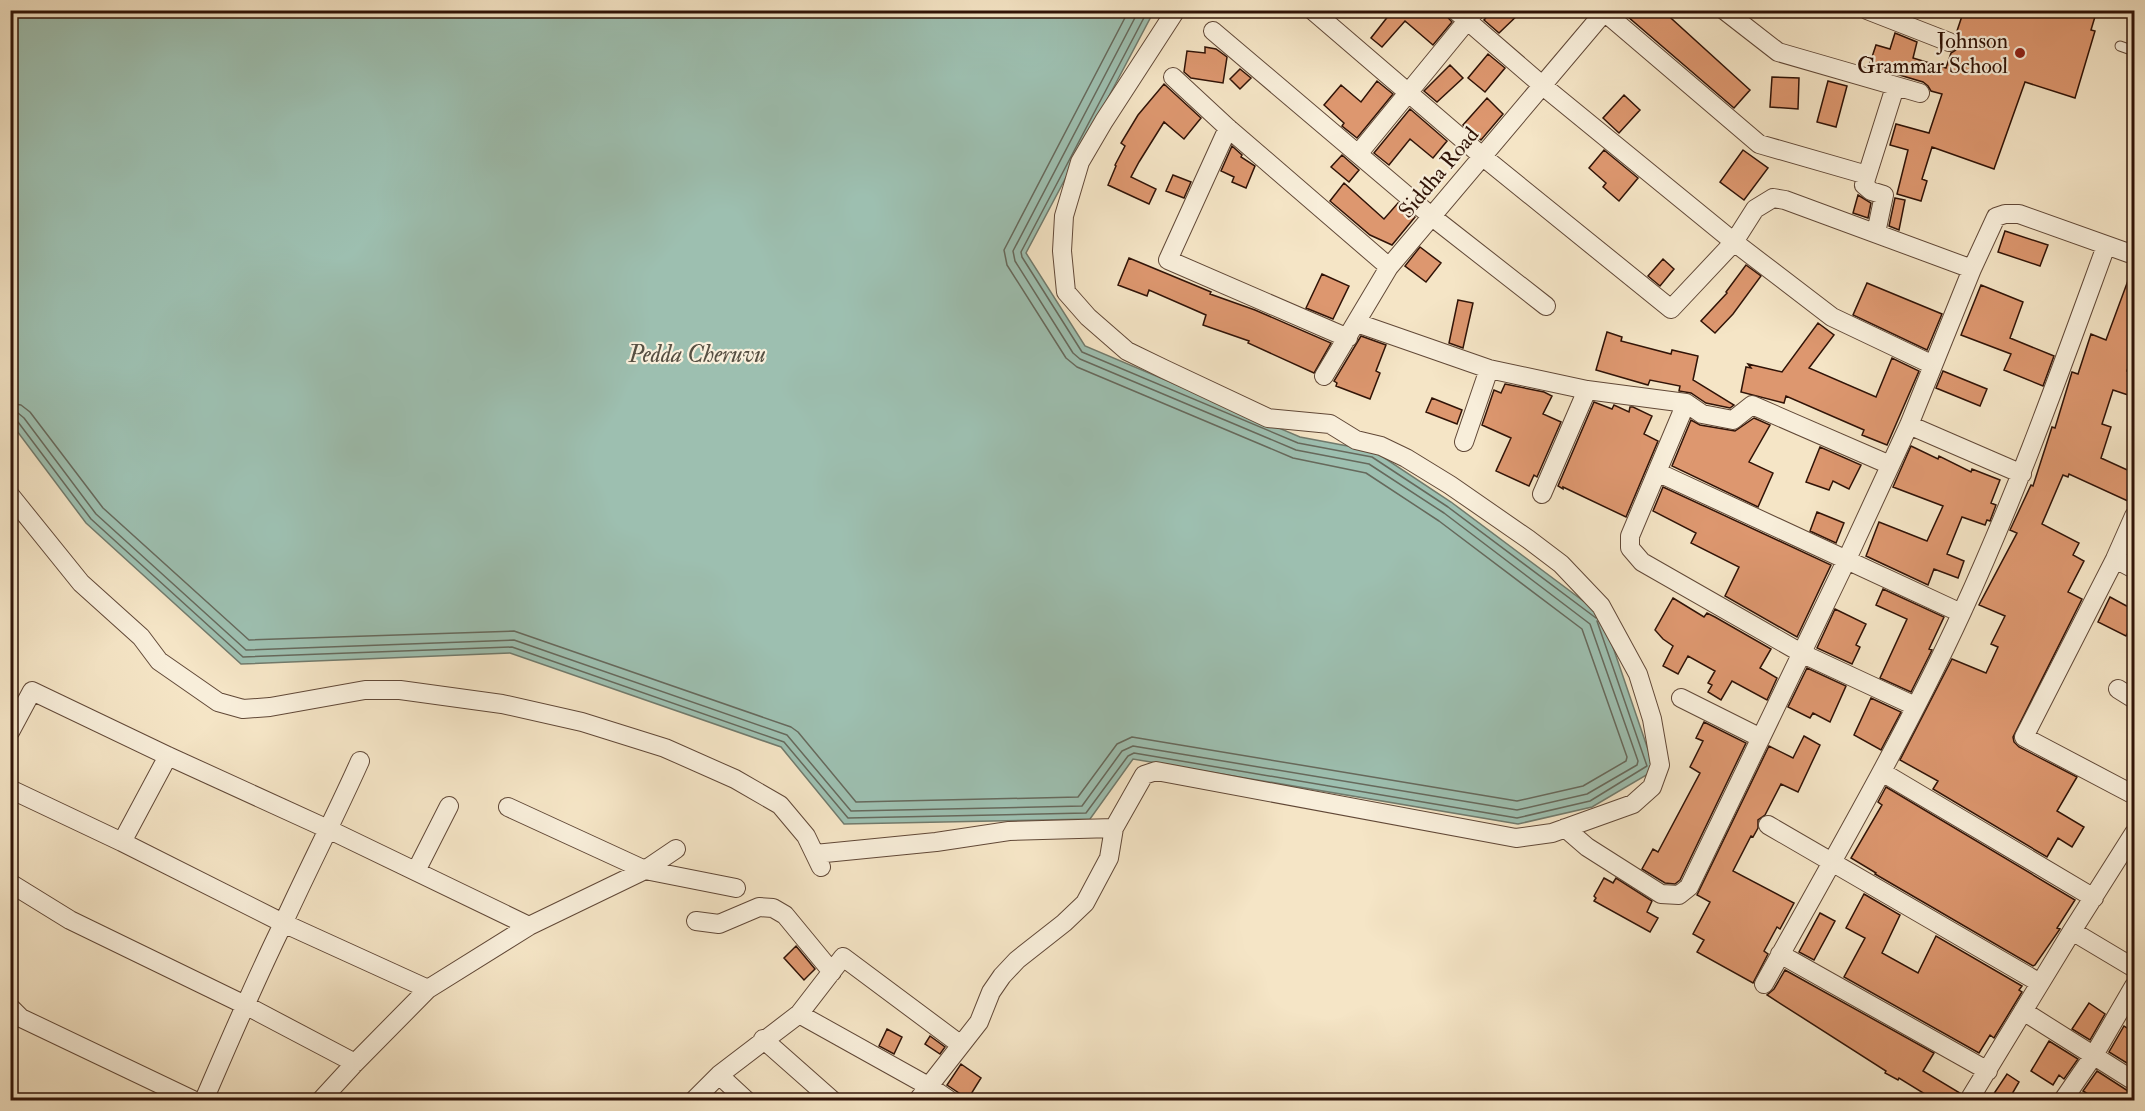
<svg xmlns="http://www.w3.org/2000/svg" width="2145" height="1111" font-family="'IM FELL Double Pica',serif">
<rect width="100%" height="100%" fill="#f5e5c6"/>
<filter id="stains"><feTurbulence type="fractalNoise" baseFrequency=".00333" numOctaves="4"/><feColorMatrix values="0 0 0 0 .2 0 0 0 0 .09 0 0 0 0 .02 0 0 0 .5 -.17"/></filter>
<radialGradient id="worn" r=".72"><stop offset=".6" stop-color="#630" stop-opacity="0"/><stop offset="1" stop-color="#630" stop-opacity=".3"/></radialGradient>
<path fill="#9dbfb0" stroke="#717a6c" stroke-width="1.5" d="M11 11H1154L1026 253 1085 346 1300 437 1374 451 1451 502 1602 615 1655 770 1592 807 1518 824 1133 759 1090 819 844 824 781 747 510 653 241 664 86 523 11 423Z"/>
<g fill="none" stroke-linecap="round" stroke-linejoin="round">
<path stroke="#66695c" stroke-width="1.5" d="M1148 10 1021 252 1022 257 1082 352 1298 443 1372 457 1448 507 1596 618
M10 403 21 405 30 412 103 508 249 640 514 631 791 727 798 732 856 802 1078 797 1117 744 1132 737 1517 801 1583 786 1626 761 1627 757 1582 629 1439 521 1366 473 1293 458 1077 367 1066 358 1007 265 1004 250 1129 10
M10 412 18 413 24 418 96 514 246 650 514 640 787 735 851 811 1082 806 1122 751 1133 746 1517 810 1587 794 1637 765 1638 761 1590 624 1444 513 1369 464 1296 450 1080 359 1073 353 1015 261 1013 251 1139 10
M10 420 18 422 91 519 243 657 512 647 784 742 848 818 1086 813 1128 756 1134 753 1517 818 1590 801 1647 766 1597 621"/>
</g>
<path fill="#dd976f" stroke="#301307" stroke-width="1.5" d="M1393 10H1441L1452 22 1433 45 1405 21 1382 47 1371 38Z
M1493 10H1523L1499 33 1484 20Z
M1620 10H1662L1750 90 1734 108Z
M1964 10H2097L2091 30 2095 31 2075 98 2025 82 1994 169 1932 147 1922 179 1927 181 1921 201 1897 194 1908 150 1890 145 1896 124 1929 133 1942 94 1931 91 1928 86 1923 82 1869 66 1876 45 1890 49 1895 33 1917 42 1913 58 1946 68 1951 53 1956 50 1960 46V40L1956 34Z
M1205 47 1216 49 1227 57 1223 83 1191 78 1184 72 1187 51 1205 53Z
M1488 54 1505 68 1485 92 1468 78Z
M1450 65 1463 78 1437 102 1424 91Z
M1240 69 1251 78 1240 89 1230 79Z
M1772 77 1799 78 1798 109 1770 107Z
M1377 81 1393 94 1357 138 1342 126 1344 123 1324 105 1341 85 1361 102Z
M1828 81 1847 86 1836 127 1817 122Z
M1164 84 1201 118 1184 139 1164 122 1139 162 1131 177 1156 189 1149 204 1108 185 1116 166 1115 165 1125 146 1121 143 1138 115Z
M1624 95 1640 110 1619 133 1603 118Z
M1487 98 1503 114 1481 140 1463 125Z
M1410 109 1447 141 1433 158 1410 139 1389 165 1374 153Z
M1232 146 1242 155 1241 157 1255 166 1246 188 1232 182 1234 177 1221 171Z
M1604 150 1638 178 1619 201 1603 187 1606 183 1589 168Z
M1743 150 1768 168 1744 200 1720 182Z
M1342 155 1359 170 1349 182 1331 167Z
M1173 175 1191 182 1184 198 1166 191Z
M1344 183 1384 219 1398 203 1415 217 1392 245 1370 235 1330 201Z
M1858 195 1871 203 1868 218 1853 213Z
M1895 198 1905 200 1899 230 1889 226Z
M2005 231 2048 245 2040 266 1998 252Z
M1420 247 1441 263 1426 282 1405 266Z
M1129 258 1211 292 1210 294 1255 310 1331 343 1314 373 1248 343 1249 341 1203 325 1206 315 1149 290 1147 296 1118 285Z
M1663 259 1674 269 1660 286 1648 276Z
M1746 265 1761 276 1733 314 1715 333 1701 321 1727 293 1726 292Z
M2133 267 2134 268V348L2127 371 2134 373V397L2113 390 2102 424 2111 427 2101 458 2134 473V494L2130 502 2069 474 2068 477 2063 475 2042 524 2079 543 2073 555 2084 561 2068 592 2082 599 2013 737 2014 742 2019 747 2077 777 2057 811 2084 827 2072 847 2058 838 2047 857 1933 789 1938 781 1900 760 1952 659 1986 673 1998 647 1991 644 2005 616 1979 605 2017 533 2010 530 2031 485 2033 486 2052 427 2055 428 2072 372 2078 374 2091 334 2106 340Z
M1322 274 1349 286 1333 319 1306 308Z
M1867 283 1942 314 1927 350 1853 315Z
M1981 285 2023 302 2010 338 2054 356 2043 386 2004 370 2011 354 1961 335Z
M1458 300 1473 303 1463 348 1449 343Z
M1818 323 1834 335 1809 368 1876 397 1892 358 1919 371 1887 445 1862 435 1864 430 1786 396 1784 403 1741 392 1746 367 1751 368 1748 364 1782 372Z
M1607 332 1622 337 1621 341 1671 354 1672 350 1698 356 1693 380 1734 405 1730 408 1706 403 1691 393 1679 391 1680 386 1650 380 1648 385 1596 370Z
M1361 336 1386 345 1376 371 1380 373 1370 399 1336 386 1337 383 1334 381Z
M1943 371 1987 389 1980 406 1936 388Z
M1505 384 1544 392 1552 396 1543 414 1561 422 1537 477 1534 475 1529 486 1496 471 1511 438 1482 425 1494 390 1501 393Z
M1432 398 1462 410 1457 424 1426 412Z
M1594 402 1612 409 1614 405 1629 412 1630 407H1633L1652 416 1644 434 1658 441 1626 517 1563 487V489L1558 486Z
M1754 418 1770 425 1749 462 1773 473 1758 507 1672 466 1691 420 1700 425 1735 431Z
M1911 446 1938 459 1939 456 1971 472 1972 469 2000 480 1991 503 1996 505 1990 521 1987 520 1985 525 1962 517 1947 554 1964 561 1958 578 1934 569 1928 585 1866 556 1879 522 1927 541 1943 506 1893 487Z
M1820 447 1861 465 1849 489 1833 481 1829 490 1806 482Z
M1663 487 1831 565 1797 637 1725 596 1739 567 1691 543 1696 533 1653 511Z
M1817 512 1844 523 1836 543 1810 531Z
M1883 589 1944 617 1929 649 1932 650 1911 692 1880 678 1907 619 1876 605Z
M2110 597 2134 610V619L2126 636 2098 622Z
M1673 598 1704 617 1707 613 1715 617 1771 649 1760 668 1777 678 1767 700 1732 681 1721 700 1708 692 1712 685 1708 683 1715 671 1688 656 1678 674 1663 666 1673 646 1663 639 1655 630Z
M1835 609 1866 624 1856 645 1860 647 1852 664 1817 648Z
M1807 668 1846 686 1830 722 1813 713 1810 718 1788 707Z
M1871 698 1901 712 1881 750 1854 735Z
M1704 722 1746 743 1680 880 1675 884 1665 883 1642 869 1653 849 1658 852 1700 773 1690 767 1703 741 1696 738Z
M1804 736 1820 745 1798 792 1781 784 1765 815 1758 820V828L1753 837 1751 836 1733 871 1794 903 1780 929 1777 927 1764 951 1768 954 1753 983 1697 952 1704 940 1693 934 1710 902 1697 895 1769 746 1793 758Z
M1886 787 2075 900 2057 928 2060 929 2035 965 2033 966 1875 874 1876 873 1851 858 1882 805 1878 802Z
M1604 878 1613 883 1616 878 1652 901 1647 912 1658 918 1650 932 1594 901 1596 898 1594 896Z
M1864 894 1900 915 1882 953 1918 973 1936 936 2022 986 2019 990 2022 992 1994 1038 1990 1035 1979 1053 1844 977 1865 938 1846 928Z
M1820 913 1835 921 1814 960 1799 952Z
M796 946 815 969 804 980 784 958Z
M1785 970 1934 1053 1923 1071 1960 1093 1958 1101H1922L1925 1094 1899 1078 1898 1080 1885 1073 1886 1071 1767 995 1774 989Z
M2089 1003 2105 1014 2090 1040 2072 1029Z
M2124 1026 2134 1033V1058L2130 1065 2109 1052Z
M887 1029 902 1037 894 1054 879 1046Z
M930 1036 945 1047 940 1054 925 1044Z
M2049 1041 2078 1059 2064 1079 2059 1075 2053 1085 2031 1071Z
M961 1064 981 1078 968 1099 947 1085Z
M2097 1071 2128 1091 2134 1092V1101H2099L2083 1091Z
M2007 1074 2019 1082 2008 1101H1989Z"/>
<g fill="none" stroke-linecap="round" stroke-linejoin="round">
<defs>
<path id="service" d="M2120 46 2134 51"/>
<path id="minor" d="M1312 10 1482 156 1671 309 1734 242 1755 209 1773 198 1785 200 1972 269
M1455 10 1543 86 1734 242 1832 317 1933 365
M1602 10 1759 144 1867 175
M1724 10 1778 52 1920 93
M1867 10 1949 42
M1213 31 1431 216 1546 306
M1173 77 1228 128 1389 267
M1228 128 1168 260 1348 338
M1358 154 1476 10
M1876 233 1884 195 1871 191 1864 185 1895 87
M1357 323 1489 369 1587 390 1686 403 1702 414 1733 420 1752 405 1890 465
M1324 376 1389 267 1606 10
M1686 403 1630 536V548L1642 562 1803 654 1915 706
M1909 425 2022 474
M1464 442 1489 369
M1657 472 1961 613
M1542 494 1587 390
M10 495 81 583 141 637 159 661 218 702 243 709 270 707 365 690H400L502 704 582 722 665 748 735 779 780 805 806 836 821 867
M2134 516 2115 559 2024 737 2134 795
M2115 559 2134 569
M2118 689 2134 699
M1681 698 1761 738
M10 732 32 691 168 756 330 830 529 926
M1882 772 2094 898
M10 789 122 842 283 923 428 989
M1768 825 2040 983
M1565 828 1587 847 1661 894 1679 895 1689 887 1847 559 1909 425 1972 269 1996 217 2005 214H2019L2134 255
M122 842 168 756
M676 849 645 870 736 888
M815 854 936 842 1009 831 1114 828 1144 775 1156 771 1516 838 1552 833 1633 804 1652 787 1660 765 1652 719 1638 674 1601 606 1561 564 1528 539 1450 485 1406 458 1381 446 1356 440 1330 424 1268 418 1164 369 1127 351 1088 317 1066 292 1062 251 1064 216 1080 162 1104 121 1176 10
M416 871 449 806
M10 883 70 920 245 1005 355 1063
M696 921 719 924 759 907 773 908 785 915 832 972
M2072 931 2134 968
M1780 954 1988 1071
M1764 984C1832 861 1903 740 1962 612 2017 493 2061 369 2106 246
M10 1007 21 1018 193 1100
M2023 1011 2134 1081
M799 1014 930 1087 949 1100
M763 1039 832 1100
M719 1075 746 1100
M204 1100C229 1042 254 983 282 926 307 871 335 817 360 761
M321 1100 355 1063 428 989 529 926 645 870 508 807
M694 1100 719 1075 799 1014 843 957 961 1045
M918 1100 979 1022 991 992 1002 976 1017 960 1064 923 1085 903 1109 858 1114 828
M1969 1100 2072 931 2134 833
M2063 1100 2094 1055 2134 986"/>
</defs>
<use href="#service" stroke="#614837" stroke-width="11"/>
<use href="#minor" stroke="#614837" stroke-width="20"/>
<use href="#service" stroke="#f8eeda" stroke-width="9"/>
<use href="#minor" stroke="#f8eeda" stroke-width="18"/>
</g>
<circle fill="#8f2418" stroke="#f8eeda" stroke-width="2" cx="2020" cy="53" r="6"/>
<g text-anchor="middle" stroke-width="4.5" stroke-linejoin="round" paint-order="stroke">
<g font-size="22" fill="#301307" stroke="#f8eeda" text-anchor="end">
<text x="2008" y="48">Johnson<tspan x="2008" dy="25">Grammar School</tspan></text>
</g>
<g font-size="22" fill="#301307" stroke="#f8eeda">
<text transform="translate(1438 172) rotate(-50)" y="8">Siddha Road</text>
</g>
<g font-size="24" font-style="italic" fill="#564f42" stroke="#f8eeda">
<text x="697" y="362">Pedda Cheruvu</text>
</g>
</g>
<rect width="2145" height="1111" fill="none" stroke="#f5e5c6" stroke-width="36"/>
<rect x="12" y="12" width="2121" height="1087" fill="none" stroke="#301307" stroke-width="3"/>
<rect x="18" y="18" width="2109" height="1075" fill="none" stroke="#301307" stroke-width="1.5"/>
<rect width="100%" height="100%" filter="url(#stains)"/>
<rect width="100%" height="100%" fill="url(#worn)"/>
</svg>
